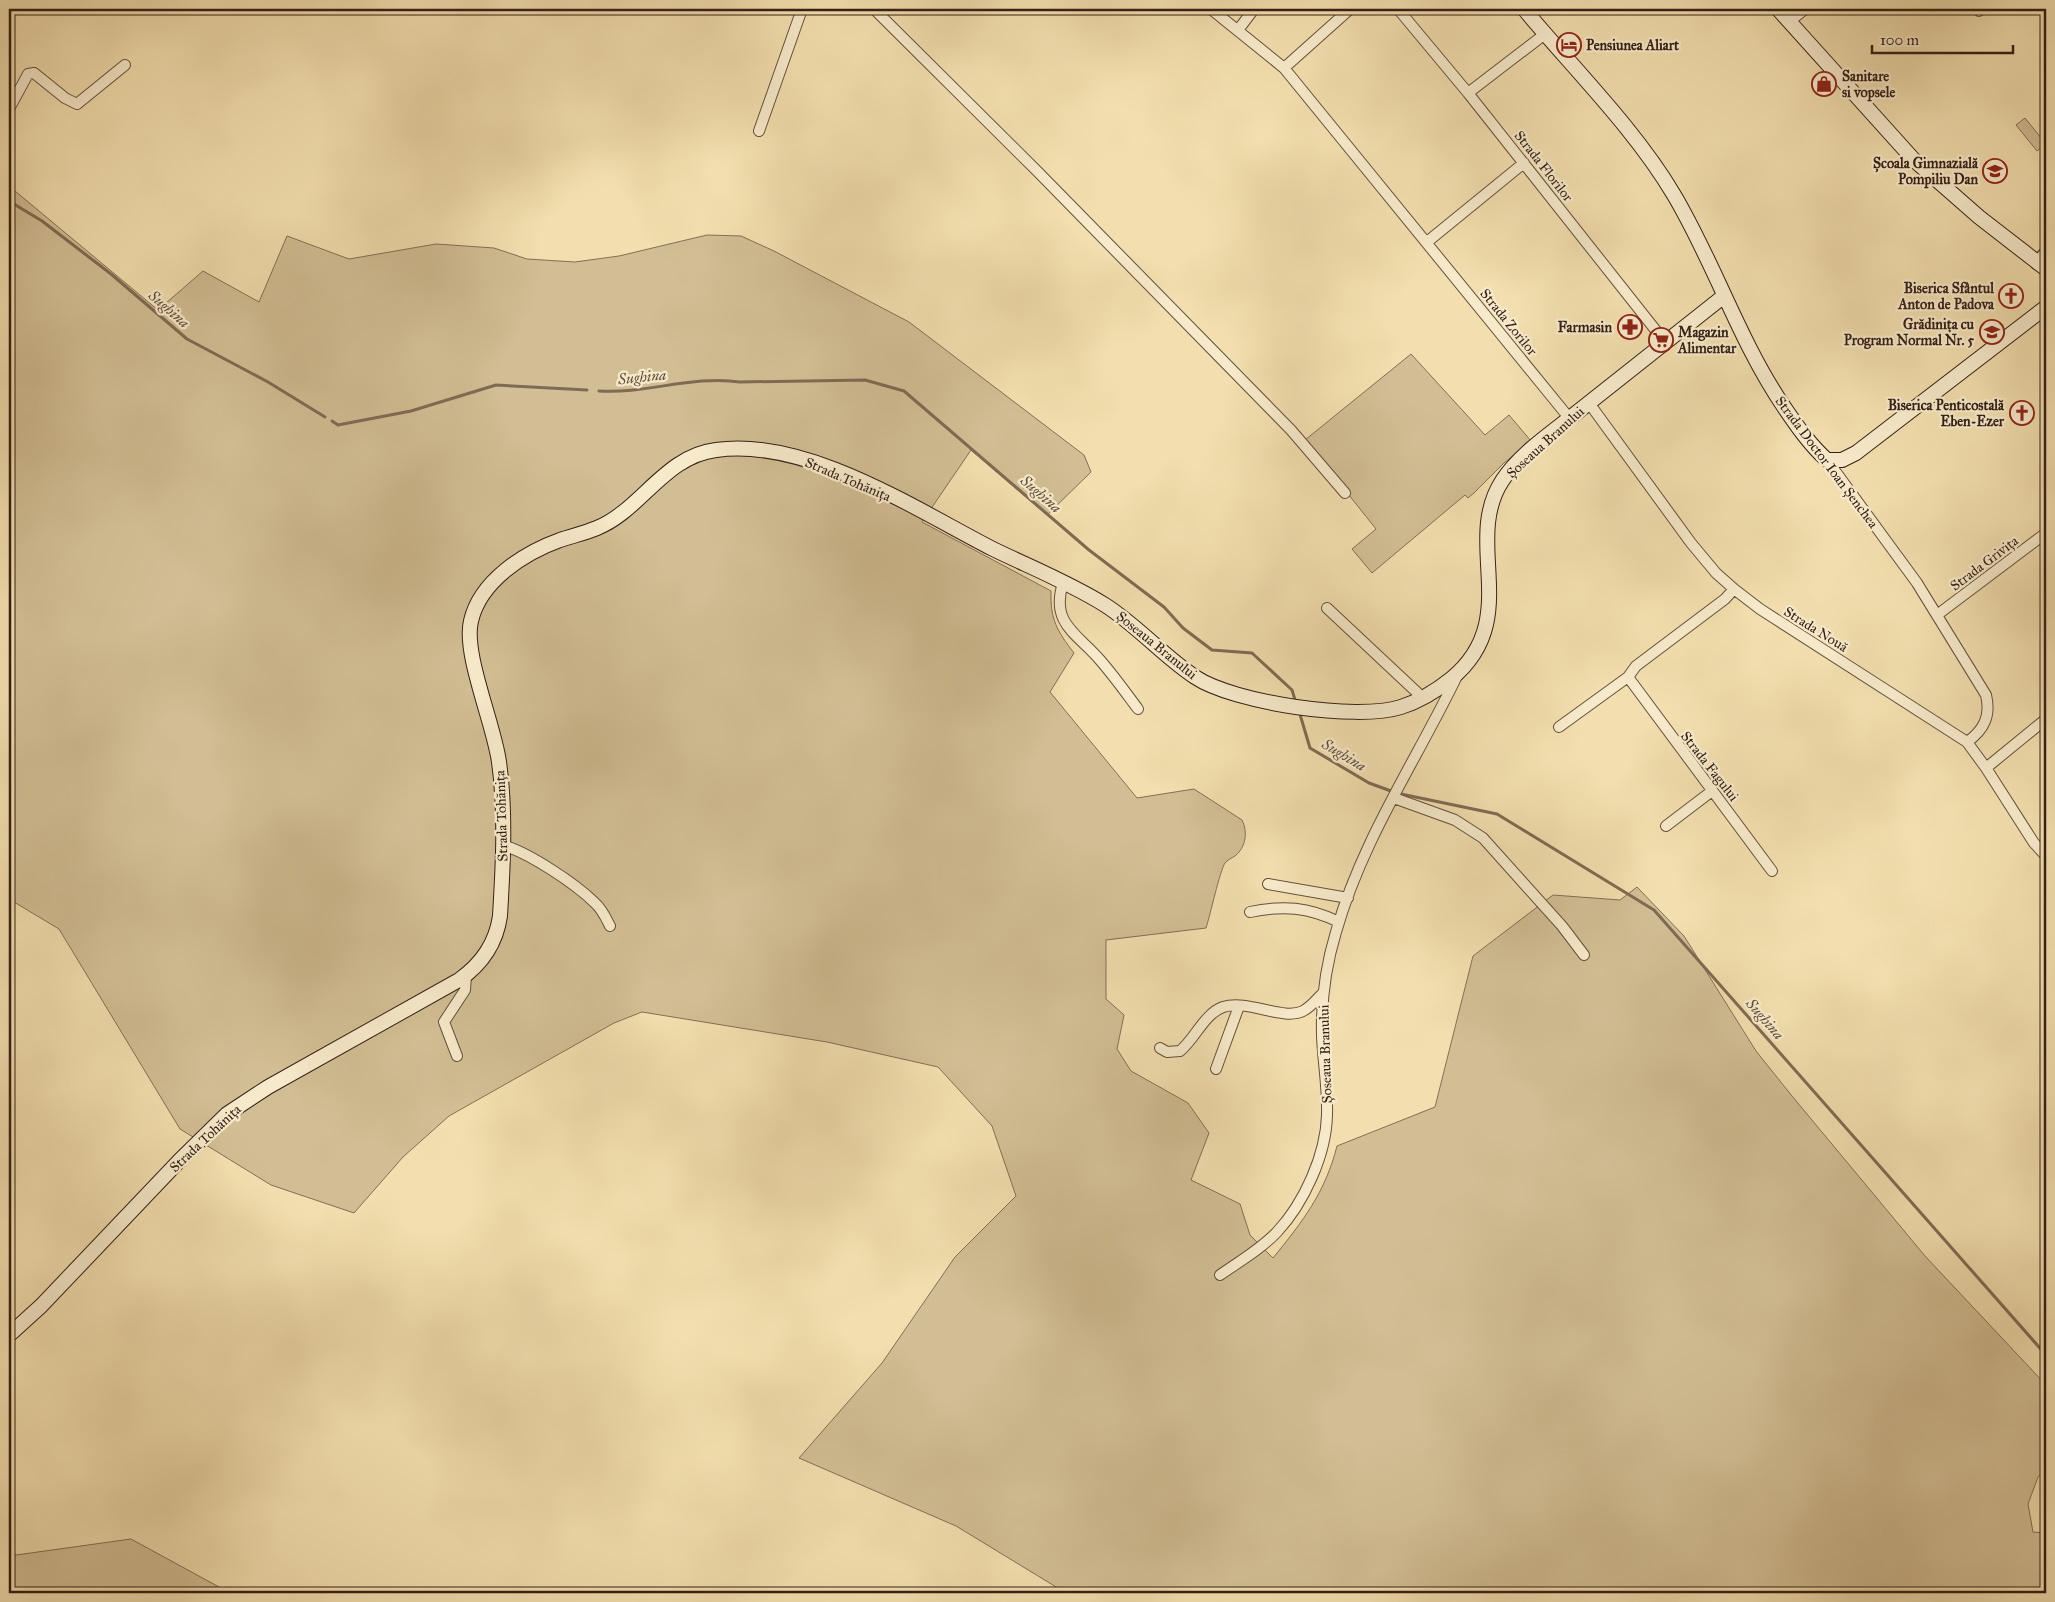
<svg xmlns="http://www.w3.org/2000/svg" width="2055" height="1602" font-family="'IM FELL Great Primer',serif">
<rect width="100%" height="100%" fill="#f2deae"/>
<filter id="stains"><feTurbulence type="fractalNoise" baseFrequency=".004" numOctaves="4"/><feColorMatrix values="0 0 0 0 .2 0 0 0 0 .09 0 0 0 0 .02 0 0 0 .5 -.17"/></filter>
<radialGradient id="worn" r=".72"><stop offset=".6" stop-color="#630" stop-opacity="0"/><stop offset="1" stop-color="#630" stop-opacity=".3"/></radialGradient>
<path fill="#d2be94" stroke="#836f56" d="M2025 118 2046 144 2037 151 2016 125Z
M9 186 158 310 203 271 259 302 287 236 349 259 436 244 494 248 527 259 575 262 619 256 707 235 741 236 774 251 909 322 1084 455 1091 472 1047 515 971 450 922 522 1051 591C1050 619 1057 631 1074 653L1050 692 1137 798 1194 789 1242 820C1248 832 1246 847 1235 856 1232 858 1227 860 1225 863 1220 870 1210 916 1206 928L1106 940V999L1124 1015 1117 1049 1131 1071 1188 1103 1209 1133 1191 1180 1240 1204 1250 1235 1273 1258C1303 1221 1325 1193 1337 1146L1435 1107 1473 956 1553 895 1620 900 1637 887 1684 936 1756 1051 1792 1096 1925 1256 2046 1385V1470L2038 1477 2028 1504 2033 1532 2046 1533V1593H1066L956 1526 799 1458 882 1363 955 1257 1016 1196 992 1126 938 1067 827 1042 642 1012 614 1023 449 1116 403 1157 354 1213 271 1185 180 1129 59 929 9 899Z
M1411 354 1485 435 1509 415 1531 441 1504 463 1474 493 1468 498 1465 495 1372 573 1352 549 1376 529 1305 440Z
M131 1539 230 1593H9V1556Z"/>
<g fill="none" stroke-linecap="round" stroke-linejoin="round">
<path stroke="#7f6b53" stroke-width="3" d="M9 201 42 221 111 274 187 339 268 382 325 417
M599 391C646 394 693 375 740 382L865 380 904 391 1089 550 1164 607 1183 628 1212 650 1252 653 1292 690 1296 703
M332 421 338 425 411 411 496 385 587 390
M1299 711 1310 748 1369 783 1391 791
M1401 794 1497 814 1654 910 2046 1355"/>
<defs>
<path id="minor" d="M874 9 1038 172 1291 430 1345 493
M1211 9 1284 68 1570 419
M1398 9 1468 93 1665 342
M1977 9 1979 11
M1790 21 1805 9
M1238 30 1254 9
M1284 68 1350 9
M1468 93 1545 34
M9 109 28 74 34 73 65 98 77 104 125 65
M759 131 802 9
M1427 242 1524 163
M1589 403 1691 543 1716 573 1734 589 1760 609 1967 742 1986 768 2034 843 2046 856
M1827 460 1917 583 1986 695C1991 716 1984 730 1967 742
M1063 583C1050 624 1078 634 1100 660 1114 676 1126 693 1138 709
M1327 608 1423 698
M1937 615 2046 533
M1628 677 1772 871
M1559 727 1628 677 1636 666 1725 599 1734 589
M1986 768 2046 719
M1394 798 1455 820 1483 838 1562 926 1584 955
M1666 826 1712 791
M502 845C528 852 576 884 595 903 602 909 606 918 610 926
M1268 884 1348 898
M1250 912C1283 905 1308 907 1339 922
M1160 1048 1167 1052 1180 1051C1195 1039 1204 1014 1223 1007 1248 999 1283 1021 1303 1011 1311 1007 1317 999 1323 993
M457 1056 444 1022 465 990 466 975
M1216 1069 1239 1006
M1220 1275C1240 1261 1261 1249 1277 1232 1304 1203 1326 1155 1327 1115 1328 1089 1323 1062 1322 1036 1321 1001 1326 965 1336 932 1362 840 1416 761 1457 676"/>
<path id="tertiary" d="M2037 263 2046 253"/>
<path id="secondary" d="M1524 9C1573 68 1635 129 1674 195 1715 264 1739 341 1784 407 1797 426 1810 445 1827 460H1842L1856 453 2046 307
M1778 9 1914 160 1979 217 2046 269
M9 1335 41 1306 180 1160 227 1114 268 1087 459 980C482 964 496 944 500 916 503 866 506 812 499 762 494 724 463 654 471 621 480 581 524 553 560 540 572 536 585 533 597 528 641 510 665 456 716 450 806 437 915 509 993 549 1030 567 1070 583 1105 605 1138 626 1163 656 1195 677 1234 703 1357 721 1401 707 1420 701 1436 691 1451 679 1524 619 1462 543 1502 481 1520 453 1554 431 1580 410 1628 372 1676 334 1724 296"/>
</defs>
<use href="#minor" stroke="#64503d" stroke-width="12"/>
<use href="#tertiary" stroke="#64503d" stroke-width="15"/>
<use href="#secondary" stroke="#342017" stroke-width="16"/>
<use href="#minor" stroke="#f7eaca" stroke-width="10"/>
<use href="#tertiary" stroke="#f7eaca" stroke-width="12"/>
<use href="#secondary" stroke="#f7eaca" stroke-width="14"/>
</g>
<defs>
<symbol id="hotel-ring" viewBox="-11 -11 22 22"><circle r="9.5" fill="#f7eaca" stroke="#8f2418" stroke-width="1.5"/><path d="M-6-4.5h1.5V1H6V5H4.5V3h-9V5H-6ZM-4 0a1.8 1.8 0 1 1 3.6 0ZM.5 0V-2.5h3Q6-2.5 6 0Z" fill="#8f2418"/></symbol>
<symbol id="shop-ring" viewBox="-11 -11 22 22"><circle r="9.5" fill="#f7eaca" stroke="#8f2418" stroke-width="1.5"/><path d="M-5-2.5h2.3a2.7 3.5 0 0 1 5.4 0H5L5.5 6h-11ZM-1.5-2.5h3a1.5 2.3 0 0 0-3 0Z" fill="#8f2418"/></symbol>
<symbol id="school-ring" viewBox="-11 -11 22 22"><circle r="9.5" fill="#f7eaca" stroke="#8f2418" stroke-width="1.5"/><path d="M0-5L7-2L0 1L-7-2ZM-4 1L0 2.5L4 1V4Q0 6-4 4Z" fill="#8f2418"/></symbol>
<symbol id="church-ring" viewBox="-11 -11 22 22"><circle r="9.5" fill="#f7eaca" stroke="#8f2418" stroke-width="1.5"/><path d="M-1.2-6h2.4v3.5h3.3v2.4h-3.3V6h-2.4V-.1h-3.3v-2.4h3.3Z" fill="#8f2418"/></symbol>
<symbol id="pharmacy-ring" viewBox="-11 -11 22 22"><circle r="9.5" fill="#f7eaca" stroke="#8f2418" stroke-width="1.5"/><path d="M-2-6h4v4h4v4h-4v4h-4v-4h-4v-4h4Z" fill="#8f2418"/></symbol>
<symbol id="supermarket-ring" viewBox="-11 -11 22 22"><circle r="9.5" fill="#f7eaca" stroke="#8f2418" stroke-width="1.5"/><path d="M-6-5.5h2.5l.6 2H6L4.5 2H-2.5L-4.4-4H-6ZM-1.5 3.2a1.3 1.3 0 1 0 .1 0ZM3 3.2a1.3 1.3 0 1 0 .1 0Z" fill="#8f2418"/></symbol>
</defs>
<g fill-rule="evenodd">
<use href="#hotel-ring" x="1555" y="31" width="28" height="28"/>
<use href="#shop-ring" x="1810" y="70" width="28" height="28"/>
<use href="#school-ring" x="1981" y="157" width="28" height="28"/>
<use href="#church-ring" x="1997" y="282" width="28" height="28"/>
<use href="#pharmacy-ring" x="1616" y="313" width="28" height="28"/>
<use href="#school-ring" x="1978" y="318" width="28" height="28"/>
<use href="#supermarket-ring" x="1647" y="326" width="28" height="28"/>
<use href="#church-ring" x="2008" y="399" width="28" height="28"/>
</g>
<g text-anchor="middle" stroke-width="4.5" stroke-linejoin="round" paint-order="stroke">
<g font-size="14" font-weight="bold" fill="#342017" stroke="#f7eaca" text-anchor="end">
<text x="1586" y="50" text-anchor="start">Pensiunea Aliart</text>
<text x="1842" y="81" text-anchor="start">Sanitare<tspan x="1842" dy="16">si vopsele</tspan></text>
<text x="1978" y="168">Școala Gimnazială<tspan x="1978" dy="16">Pompiliu Dan</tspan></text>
<text x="1994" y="293">Biserica Sfântul<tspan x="1994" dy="16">Anton de Padova</tspan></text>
<text x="1974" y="329">Grădinița cu<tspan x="1974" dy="16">Program Normal Nr. 5</tspan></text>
<text x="1612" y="332">Farmasin</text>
<text x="1678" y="337" text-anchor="start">Magazin<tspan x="1678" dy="16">Alimentar</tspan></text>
<text x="2004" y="410">Biserica Penticostală<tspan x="2004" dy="16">Eben-Ezer</tspan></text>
</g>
<g font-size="14" fill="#342017" stroke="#f7eaca">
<text transform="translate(1544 166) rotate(52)" y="5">Strada Florilor</text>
<text transform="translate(1509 322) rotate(51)" y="5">Strada Zorilor</text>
<text transform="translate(1545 442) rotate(-42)" y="5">Șoseaua Branului</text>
<text transform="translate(1827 462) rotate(53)" y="5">Strada Doctor Ioan Șenchea</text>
<text transform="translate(848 479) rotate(23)" y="5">Strada Tohănița</text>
<text transform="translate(1984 563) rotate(-37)" y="5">Strada Grivița</text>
<text transform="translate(1816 629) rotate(32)" y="5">Strada Nouă</text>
<text transform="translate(1157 645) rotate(39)" y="5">Șoseaua Branului</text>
<text transform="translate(1710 766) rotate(52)" y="5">Strada Fagului</text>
<text transform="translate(501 816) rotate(-92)" y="5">Strada Tohănița</text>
<text transform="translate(1325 1054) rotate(-92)" y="5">Șoseaua Branului</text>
<text transform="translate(205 1138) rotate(-43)" y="5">Strada Tohănița</text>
</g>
<g font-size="15" font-style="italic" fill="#604c3a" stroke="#f7eaca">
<text transform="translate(169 309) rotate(41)" y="5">Sughina</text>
<text transform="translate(642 377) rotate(-6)" y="5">Sughina</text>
<text transform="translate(1041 494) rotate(41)" y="5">Sughina</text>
<text transform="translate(1344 755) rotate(31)" y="5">Sughina</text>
<text transform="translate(1765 1019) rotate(49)" y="5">Sughina</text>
</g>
</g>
<rect width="2055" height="1602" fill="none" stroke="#f2deae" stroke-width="30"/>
<rect x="10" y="10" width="2035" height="1582" fill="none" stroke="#342017" stroke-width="2.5"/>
<rect x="15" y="15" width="2025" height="1572" fill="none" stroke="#342017"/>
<path d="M1872 45v8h141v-8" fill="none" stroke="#342017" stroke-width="2.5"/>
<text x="1880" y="45" font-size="15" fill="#342017" stroke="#f7eaca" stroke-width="4" paint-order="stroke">100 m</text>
<rect width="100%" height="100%" filter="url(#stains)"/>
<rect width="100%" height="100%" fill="url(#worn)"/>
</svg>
